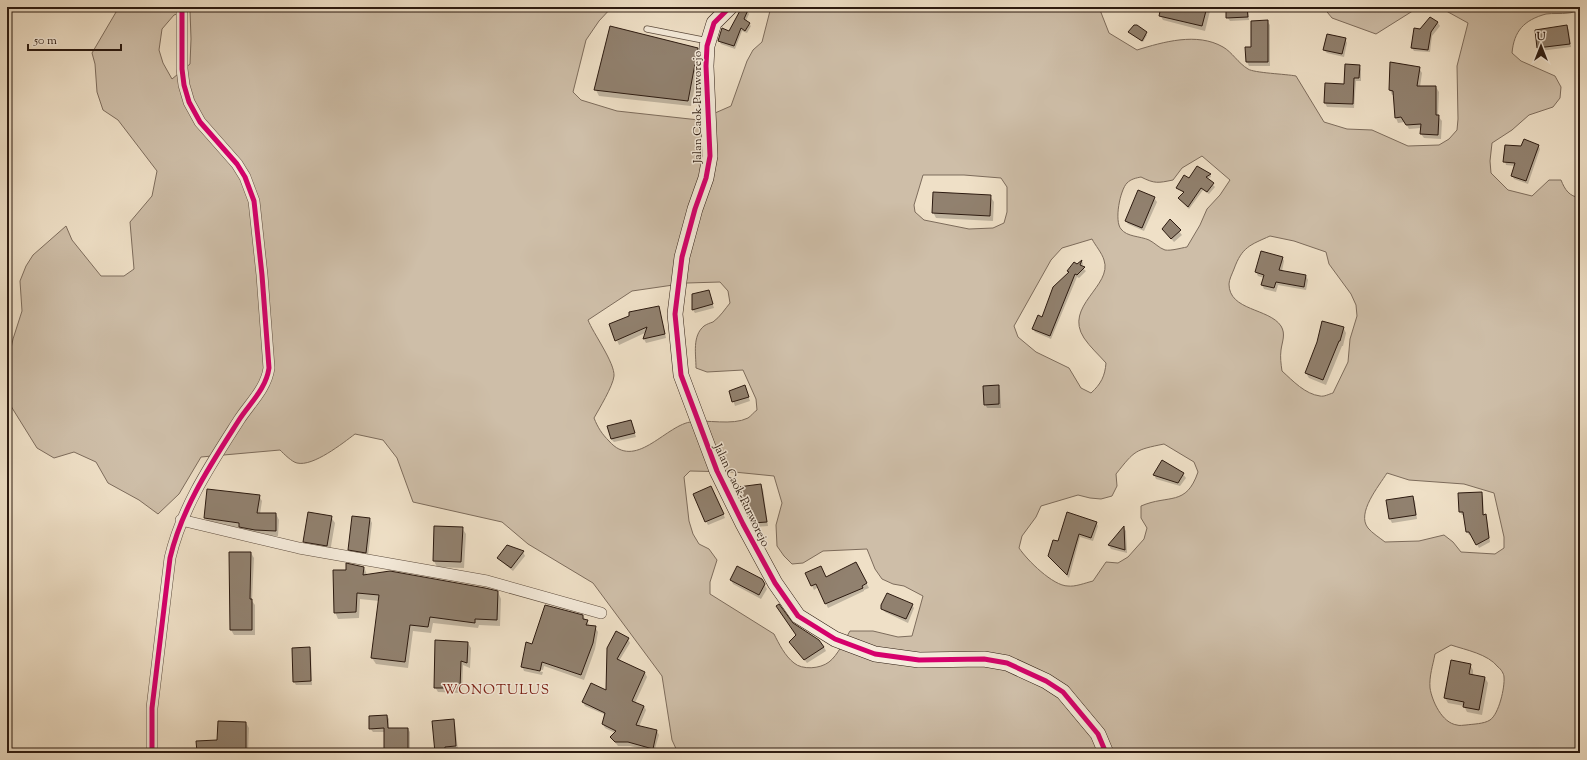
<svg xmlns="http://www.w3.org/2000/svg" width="1587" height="760" font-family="'Sorts Mill Goudy',serif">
<rect width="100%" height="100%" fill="#efe0c7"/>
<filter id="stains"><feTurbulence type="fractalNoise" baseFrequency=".005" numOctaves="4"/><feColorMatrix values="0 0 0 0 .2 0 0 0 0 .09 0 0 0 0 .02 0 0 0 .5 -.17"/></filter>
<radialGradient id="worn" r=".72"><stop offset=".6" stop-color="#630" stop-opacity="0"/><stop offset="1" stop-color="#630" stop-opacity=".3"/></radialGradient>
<path fill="#cebea8" stroke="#7d6c5c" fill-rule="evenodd" d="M119 7H612L599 21 586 40 573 92 581 100 617 111 699 120 731 106 747 61 753 50 762 42 771 7H1098L1100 10 1109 33 1137 50C1163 42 1197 32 1223 47 1232 52 1238 63 1248 69 1254 73 1286 74 1296 76L1324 122 1347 129 1372 130 1408 146 1439 145 1449 139 1457 130 1458 119 1457 66 1468 23 1439 7H1580V9C1576 11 1572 13 1568 13 1561 14 1553 13 1546 14 1524 20 1514 31 1512 53L1521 61 1555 76 1561 87 1560 98 1553 107 1529 115 1512 130 1492 143 1490 161 1491 173 1508 190 1532 196 1549 180H1561C1565 190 1569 196 1580 198V753H678L672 740 662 676 593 583 528 544 502 522 413 502 397 458 383 440 355 434C343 443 313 467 297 463 292 462 284 454 280 450L201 457 179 494 158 514 139 500 108 483 96 462 74 452 54 458 37 448 9 403 8 362 13 339 22 311 20 281 26 266 33 255 66 226 72 240 101 276H124L134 269 130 222 152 196 157 171 118 120 103 110 97 92 95 64 92 53ZM190 10 191 39 190 64 172 79 163 63 159 50 162 29 174 15ZM1202 156 1230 180 1220 195 1207 209 1200 225 1187 247C1181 248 1171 251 1165 250 1159 248 1155 243 1149 240 1140 236 1127 237 1121 229 1114 221 1120 190 1127 183 1131 179 1136 178 1141 177 1155 184 1158 183 1173 180L1182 168ZM923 175H964L1001 178 1007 187V212L1004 223 993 228 969 229 924 220 915 212 914 205ZM1270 236 1294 241 1326 252 1329 264 1351 294 1356 305 1357 316 1350 339 1348 362 1333 393C1329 394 1324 397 1320 396 1305 394 1293 381 1282 371 1281 364 1280 357 1281 350 1282 342 1286 334 1281 326 1269 308 1229 311 1229 284 1229 280 1232 274 1234 269 1242 247 1250 245 1270 236ZM1092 239C1095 245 1102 253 1104 260 1113 286 1063 306 1084 338 1090 347 1099 355 1106 363 1105 376 1101 384 1091 393L1081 388 1069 368 1036 352 1018 337 1014 326 1051 260 1062 248ZM720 282 728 291 730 303C725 309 720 317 713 322 710 323 707 324 704 326 692 336 696 354 696 368L707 372 743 370 756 399 757 410C754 412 751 416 748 418 732 426 707 419 690 422 664 427 635 471 609 441 602 434 598 428 594 418 599 409 613 386 614 376 615 363 593 333 588 320L632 291 687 283ZM1164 444 1194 462 1198 472C1186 507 1169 494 1141 506V518L1147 528 1144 539 1128 557 1118 563 1106 562 1093 581C1085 583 1075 587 1068 586 1053 586 1027 560 1019 548L1022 536 1036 517 1041 506 1078 495 1090 498 1101 499 1112 496 1117 486 1116 474C1135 450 1135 450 1164 444ZM690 471 734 472 774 476 782 503 776 525 777 546 784 556 792 564 803 563 823 551 867 549 875 569 882 579 893 584 904 586 923 596 912 636 898 637 873 631H850C844 641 838 655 829 662 820 669 802 670 794 663 785 656 779 644 774 634L710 594V582L717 560 709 549 699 544 693 534 689 521 684 477ZM1387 473 1409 480 1464 484 1494 493 1504 537V548L1495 554 1461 552 1453 542 1444 535 1419 541 1385 542C1380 538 1372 533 1368 528 1356 513 1379 486 1387 473ZM1451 645C1466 650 1488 654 1498 667 1501 669 1504 674 1504 677 1505 687 1499 714 1490 720 1484 724 1473 724 1466 725 1464 725 1459 726 1457 725 1442 723 1432 701 1430 688 1429 676 1433 665 1435 654Z
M1323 7H1419L1376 34 1332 18Z"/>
<path fill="#0003" d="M1142 7H1211L1205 31 1163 20 1160 15 1161 13Z
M1227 7H1248L1249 20 1230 21 1227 17Z
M747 11 749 14 746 21 751 26 747 33 742 31 735 49 721 44 719 41 729 32Z
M1430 18 1438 23 1440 26 1432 36 1430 52 1414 51 1412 48Z
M1267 21 1270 25V66H1249L1247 62 1246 48H1252Z
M1137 26 1147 35 1143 42 1129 32Z
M1567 27 1569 30 1571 47 1540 51 1538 48Z
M1345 39 1347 43 1344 57 1327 53 1324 50Z
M697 48 701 55 691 106 599 96 596 90Z
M1391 63 1419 68 1422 73 1420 87H1436L1439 92 1438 116 1442 121 1441 139 1424 138 1421 134V128L1409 129 1405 122 1398 123 1396 118 1394 95H1392L1390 90Z
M1359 66 1361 69V81H1356L1354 108 1327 107 1325 103 1345 85Z
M1578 94H1580V108L1578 104Z
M1538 145 1540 149 1528 184 1514 179 1512 175 1515 166 1506 165 1505 161 1522 147Z
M1575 159H1580V184H1578L1576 180Z
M1210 174 1211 177 1207 179 1215 187 1209 194 1203 190 1189 209 1181 200 1184 193 1178 188 1190 179Z
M990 196 994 202 993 221 936 218 933 212Z
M1154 198 1157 202 1144 231 1128 224 1126 221Z
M1170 221 1182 235 1174 242 1163 229Z
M1261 252 1282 257 1284 261 1282 271 1306 276 1308 280 1306 290 1278 285 1276 292 1264 289 1262 285 1264 278 1258 276 1256 272Z
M1082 261 1083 264 1081 267 1086 271 1079 278 1077 277 1051 339 1035 332 1033 329 1043 318 1069 273 1068 271Z
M708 291 714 308 695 313 693 310Z
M658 308 660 311 666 338 646 343 644 339 647 332 619 345 610 324Z
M1343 327 1346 333 1343 346H1342L1326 385 1309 378 1306 373 1318 342Z
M998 386 1000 390 1001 408H987L985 404Z
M745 387 750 401 735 406 730 391Z
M631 421 636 437 614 442 611 439Z
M1183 474 1186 478 1180 486 1156 479 1154 475Z
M760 485 763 489 768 526 756 527 745 505Z
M713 491 725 518 708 525 706 521Z
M1481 493 1483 497 1484 515 1487 519 1490 542 1479 548 1472 535H1469L1467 532 1465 515H1462L1460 512Z
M259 496 262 501 260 514H276L279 520 278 536 258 535 243 532 241 528 208 523 205 518Z
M1412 497 1415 501 1417 519 1392 523 1390 519Z
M331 517 335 523 330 552 308 548 305 541Z
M370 519 372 523 368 556 351 553 349 549Z
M1096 523 1098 526 1093 541 1080 537 1069 578 1049 556 1058 543Z
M462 528 466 534 464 568 437 567 434 561Z
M1124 528 1126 531 1127 553 1111 549 1109 546Z
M523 552 525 556 513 571 501 561 499 558Z
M251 553 254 558 252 601 255 605V635H234L231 630Z
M856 563 869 588 864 590V591L828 608 818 587 814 590 806 573 826 578Z
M364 567 367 575 498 592 501 599 500 626 479 625 478 628 433 623 431 633 413 631 408 668 376 664 372 658 379 601 360 599 359 618 338 619 335 612 346 571Z
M731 580H762L767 589 761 599 733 584Z
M912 605 914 608 908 623 885 612 882 608Z
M583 616 590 626 595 627 598 632 595 649 584 680 544 666 543 670 524 666V668L543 672 542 675 524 671 522 666 533 645Z
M792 624 824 647 826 651 807 663 790 642 797 636Z
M628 639 630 643 619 661 645 673 647 677 635 703 644 706 646 710 639 727 657 731 659 735 654 752 630 746H618L611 737 615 733 605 728 603 724 606 715 585 706 583 702 607 691 608 648Z
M468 643 471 648 470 668 463 665 462 693 438 692 435 687Z
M309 648 311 652 312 685H296L294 682Z
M1470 665 1473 670V676L1485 678 1488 683 1482 715 1467 712 1464 706 1448 703 1445 698Z
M387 716 389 719V729H408L410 732V753H385V732H373L370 728Z
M453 720 455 724 458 750 447 751V753H429V751L436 752Z
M246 723 249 728 248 753H198L197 742 218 741Z"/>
<path fill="#91816f" stroke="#2c1a10" d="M742 7 748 10 744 19 750 23 745 31 741 28 734 46 718 41 722 28 729 31Z
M1161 7H1207L1202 26 1159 16Z
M1226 7H1247L1248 17 1226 18Z
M1430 17 1438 22 1431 32 1428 50 1411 48 1414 28 1420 29Z
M1268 20V62H1246L1245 47H1251V21Z
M1134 25H1137L1147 32 1142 41 1128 32Z
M1567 25 1570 44 1537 48 1535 30Z
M610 26 698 48 688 101 594 90Z
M1327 34 1346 38 1342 54 1323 50Z
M1390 62 1420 67 1417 86H1436V115H1439L1438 135 1420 134 1421 124 1406 125 1401 117 1395 118 1393 91 1389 90Z
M1345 64 1360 65 1359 78H1354L1353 104 1324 103 1325 83 1344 84Z
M1524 139 1539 145 1526 181 1511 176 1515 163 1503 162 1505 145 1521 146Z
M1197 166 1211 174 1206 177 1214 183 1207 192 1201 188 1188 207 1178 198 1184 192 1176 188 1184 175 1189 178Z
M1138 190 1155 197 1142 228 1125 221Z
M933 192 991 195 990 216 932 213Z
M1170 219 1181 230 1171 239 1162 229Z
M1261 251 1283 257 1279 270 1306 275 1304 287 1276 282 1274 288 1261 285 1264 275 1255 272Z
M1082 260 1080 265 1085 267 1077 275 1075 274 1050 336 1032 329 1038 315 1042 317 1053 287 1069 272 1067 271 1074 262 1077 264Z
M709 290 713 304 692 310V294Z
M659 306 665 334 643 339 647 327 615 341 609 324 629 316V312Z
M1322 321 1344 327 1340 341H1339L1323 380 1305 373 1317 342Z
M745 385 749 397 732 402 729 391Z
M999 385V404L984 405 983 386Z
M631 420 635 433 611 439 607 426Z
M1162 460 1184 473 1178 483 1153 475Z
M761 484 767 522 753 523 746 509 745 505H744L739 495 738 487Z
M711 486 724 514 705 522 693 494Z
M207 489 260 495 257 513H276V531L255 530 239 527V523L204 518Z
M1482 492 1483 515 1486 514 1489 538 1476 545 1469 532H1466L1463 512H1459L1458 493Z
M1413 496 1416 515 1389 519 1386 500Z
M308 512 332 516 327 546 303 542Z
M1067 512 1097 522 1091 538 1079 534 1067 575 1048 556 1053 540 1058 541Z
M352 516 370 518 366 553 348 550Z
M434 526 463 527 461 562 433 561Z
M1124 526 1125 550 1108 545 1114 538Z
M507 545 524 551 511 568 497 558Z
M229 552H251L250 599H252V630H230Z
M856 562 867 583 862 586 863 588 825 604 816 584 811 586 805 573 821 566 826 577Z
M346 563 364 567 363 575 390 571 485 588 498 591 497 620 475 619V623L430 617 428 627 410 625 405 662 371 658 379 595 357 593 356 612 334 613 333 570H346Z
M737 566 762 579 765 584 759 595 730 580Z
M887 593 913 604 906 619 881 609V605Z
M779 604 793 623 819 640 824 647 804 660 789 642 796 635 776 606Z
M545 605 583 615V619L588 620 586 625 596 626 593 643 581 675 542 662 540 671 521 667 526 642 532 644Z
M616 631 629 638 617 659 645 672 632 701 644 706 636 725 657 730 653 749 628 742H615L610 737 616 731 602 724 605 713 582 702 591 683 606 690 607 648Z
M435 640 468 642 467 663 461 661 460 688H434Z
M310 647 311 681 293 682 292 648Z
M1451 660 1471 664 1469 674 1485 677 1479 710 1463 707 1464 702 1444 698Z
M387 715 388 728H408V753H384V728L369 729V716Z
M454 719 456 746 445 747 444 753H435L432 721Z
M218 721 246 722V753H217V751L197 752 196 741 217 740Z"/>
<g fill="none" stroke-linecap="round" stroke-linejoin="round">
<defs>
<path id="lane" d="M647 29 708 41"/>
<path id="street" d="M181 520 299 548 487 581 601 613
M152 753V708L170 558C182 507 211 464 239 420 250 403 266 389 269 368L262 275 254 201 245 177 237 164 200 122 189 102 184 85 182 69V7"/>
<path id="secondary" d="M730 7 714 23 707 46 706 66 710 156 706 178 695 209 682 257 675 314 681 375 717 471 743 524 775 583 798 616 835 639 875 654 919 660 984 659 1007 663 1046 681 1063 692 1098 734 1106 753"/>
</defs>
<use href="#lane" stroke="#5d4c3e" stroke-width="7"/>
<use href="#street" stroke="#5d4c3e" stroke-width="12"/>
<use href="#secondary" stroke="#2c1a10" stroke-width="16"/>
<use href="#lane" stroke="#f5ebdb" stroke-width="5.5"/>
<use href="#street" stroke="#f5ebdb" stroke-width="11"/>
<use href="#secondary" stroke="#f5ebdb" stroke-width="15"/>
<defs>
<path id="cycleway" d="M730 7 714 23 707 46 706 66 710 156 706 178 695 209 682 257 675 314 681 375 717 471 743 524 775 583 798 616 835 639 875 654 919 660 984 659 1007 663 1046 681 1063 692 1098 734 1106 753
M152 753V708L170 558C182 507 211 464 239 420 250 403 266 389 269 368L262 275 254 201 245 177 237 164 200 122 189 102 184 85 182 69V7"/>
</defs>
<use href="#cycleway" stroke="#f5ebdb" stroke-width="8"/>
<use href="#cycleway" stroke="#d6006c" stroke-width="5"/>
</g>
<g text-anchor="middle" stroke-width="3" stroke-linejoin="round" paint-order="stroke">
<g font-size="12" fill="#2c1a10" stroke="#f5ebdb">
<text transform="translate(697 107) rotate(-90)" y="4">Jalan Caok-Purworejo</text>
<text transform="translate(742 495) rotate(64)" y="4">Jalan Caok-Purworejo</text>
</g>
<g font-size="14" letter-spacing="1" fill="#7a1f14" stroke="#f5ebdb">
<text x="496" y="694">WONOTULUS</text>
</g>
</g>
<rect width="1587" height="760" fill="none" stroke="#efe0c7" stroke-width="24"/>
<rect x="8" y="8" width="1571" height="744" fill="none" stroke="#2c1a10" stroke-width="2"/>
<rect x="12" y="12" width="1563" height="736" fill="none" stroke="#2c1a10"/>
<g transform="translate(1541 46)" stroke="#f5ebdb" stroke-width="3" paint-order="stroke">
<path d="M0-3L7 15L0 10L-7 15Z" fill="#2c1a10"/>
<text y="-6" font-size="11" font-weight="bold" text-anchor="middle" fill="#2c1a10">U</text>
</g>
<path d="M28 44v6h93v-6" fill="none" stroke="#2c1a10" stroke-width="2"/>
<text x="34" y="44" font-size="12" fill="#2c1a10" stroke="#f5ebdb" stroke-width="3" paint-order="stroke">50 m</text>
<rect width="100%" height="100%" filter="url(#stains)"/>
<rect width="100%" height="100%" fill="url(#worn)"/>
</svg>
